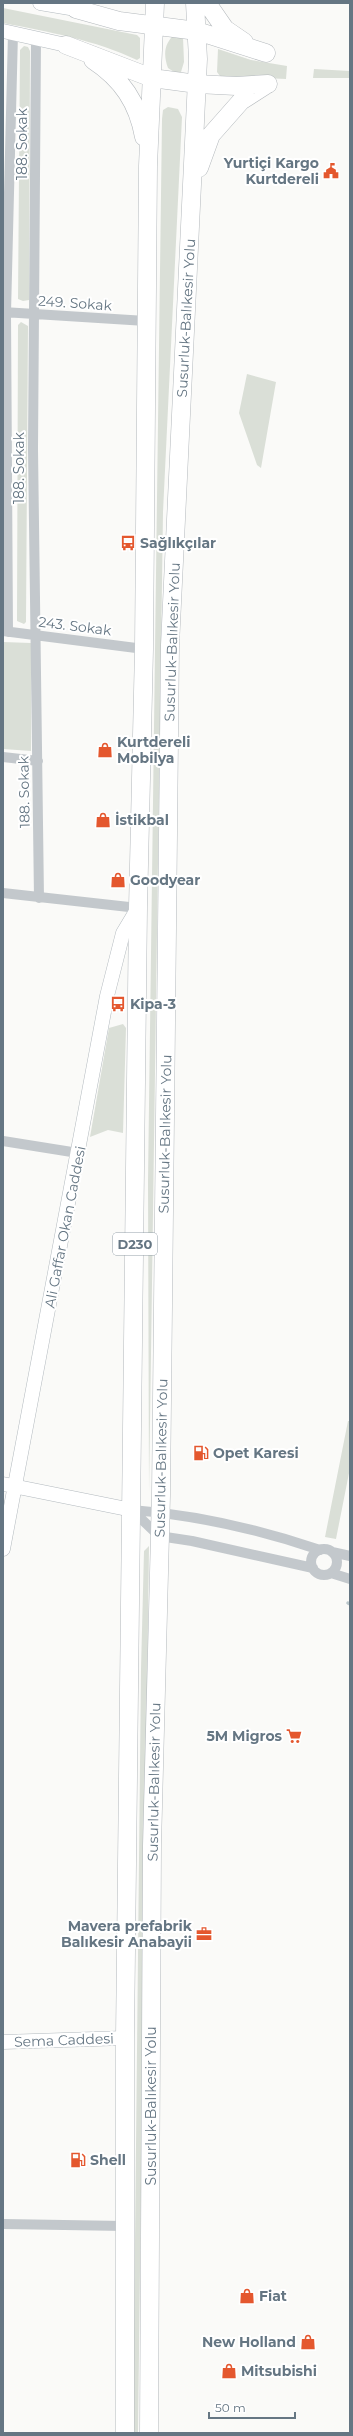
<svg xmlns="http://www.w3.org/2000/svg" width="353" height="2436" font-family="Montserrat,sans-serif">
<rect width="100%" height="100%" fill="#fafaf8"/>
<path fill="#dadfd7" d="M3 8 137 35 140 38V58L137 60C95 40 49 32 3 23Z
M176 33 183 37 184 62 181 72 177 74 168 68C163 54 164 43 176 33Z
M24 46 28 47 30 51 29 300 23 301 18 299 20 50Z
M218 49 251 60 287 66 286 79 220 76 217 72Z
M314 69 350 71V78H313Z
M168 107 178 109 182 117 163 512 149 1494 148 1181 162 119 163 110Z
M21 322 28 326 26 622 24 624 17 621 18 325Z
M247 374 276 382 261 468 257 465 239 413Z
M3 642 31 643V751L3 749Z
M123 1024 126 1028 123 1133 108 1130 90 1137 109 1028Z
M348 1421H350V1468L336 1539 325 1537Z
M149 1546 138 2433H133L141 1669 144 1551Z"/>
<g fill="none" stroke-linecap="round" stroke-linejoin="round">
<path stroke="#bbc7cb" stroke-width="3.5" d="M348 1603 350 1604"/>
<defs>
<path id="secondary" d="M40 3 76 9
M3 31 66 45
M3 1484 132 1510
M3 1549 107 996 123 933 138 908
M3 2042 125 2038"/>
<path id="highway" d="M207 3 225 29 244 42
M76 9 119 21 197 31 266 53
M66 45 152 78 197 84 236 86 268 84
M93 60C122 79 138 103 144 137
M199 168 211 135 241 101 266 85
M125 2433V2038L138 908 144 649 148 166 155 3
M149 2433 152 1846 161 1495 170 645 198 59 195 3"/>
</defs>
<use href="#secondary" stroke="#b3babf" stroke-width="15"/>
<use href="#highway" stroke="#b4b9bd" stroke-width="19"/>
<path stroke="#c3c8cc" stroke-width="10" d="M36 39 33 449 39 898
M3 312 146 321
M3 631 144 649
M8 632 6 313 13 33
M3 757 38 761
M3 893 138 908
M3 1141 78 1153
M132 1510 159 1536 192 1541 313 1568
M132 1510C196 1515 258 1529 320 1550
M311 1562a13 13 0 1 1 26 0a13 13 0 1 1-26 0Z
M332 1552 350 1556
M331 1573 350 1579
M3 2224 125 2226"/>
<use href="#secondary" stroke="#fff" stroke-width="14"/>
<use href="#highway" stroke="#fff" stroke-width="18"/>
</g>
<defs>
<symbol id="civic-bare" viewBox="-9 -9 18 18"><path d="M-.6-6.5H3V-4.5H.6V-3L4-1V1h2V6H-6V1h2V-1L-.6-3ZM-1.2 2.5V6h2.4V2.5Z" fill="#e4572e" stroke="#fff" stroke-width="2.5" paint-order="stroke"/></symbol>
<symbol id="bus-bare" viewBox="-9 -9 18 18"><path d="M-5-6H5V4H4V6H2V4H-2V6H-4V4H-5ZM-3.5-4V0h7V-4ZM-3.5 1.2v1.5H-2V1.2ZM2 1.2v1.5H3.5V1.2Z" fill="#e4572e" stroke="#fff" stroke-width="2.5" paint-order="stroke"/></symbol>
<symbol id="shop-bare" viewBox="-9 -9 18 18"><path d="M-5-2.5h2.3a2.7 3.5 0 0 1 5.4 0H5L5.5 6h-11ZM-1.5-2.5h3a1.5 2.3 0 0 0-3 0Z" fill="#e4572e" stroke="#fff" stroke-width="2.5" paint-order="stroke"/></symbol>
<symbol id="fuel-bare" viewBox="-9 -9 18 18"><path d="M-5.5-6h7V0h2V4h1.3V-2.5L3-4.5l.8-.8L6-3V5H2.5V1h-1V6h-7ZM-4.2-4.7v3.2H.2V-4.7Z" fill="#e4572e" stroke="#fff" stroke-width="2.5" paint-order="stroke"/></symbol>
<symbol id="supermarket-bare" viewBox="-9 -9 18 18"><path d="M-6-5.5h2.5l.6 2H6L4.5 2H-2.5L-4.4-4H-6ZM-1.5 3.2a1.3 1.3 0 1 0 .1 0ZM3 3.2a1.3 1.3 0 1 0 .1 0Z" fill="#e4572e" stroke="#fff" stroke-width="2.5" paint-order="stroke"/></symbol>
<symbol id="office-bare" viewBox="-9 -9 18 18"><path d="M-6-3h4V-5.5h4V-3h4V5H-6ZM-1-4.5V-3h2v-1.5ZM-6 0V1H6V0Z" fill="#e4572e" stroke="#fff" stroke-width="2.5" paint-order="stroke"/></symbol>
</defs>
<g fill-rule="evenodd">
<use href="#civic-bare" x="320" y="160" width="22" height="22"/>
<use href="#bus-bare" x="117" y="532" width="22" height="22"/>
<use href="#shop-bare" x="94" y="739" width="22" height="22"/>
<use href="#shop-bare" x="92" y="809" width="22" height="22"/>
<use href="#shop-bare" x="107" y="869" width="22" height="22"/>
<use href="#bus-bare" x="107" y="993" width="22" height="22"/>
<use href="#fuel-bare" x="190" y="1442" width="22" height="22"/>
<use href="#supermarket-bare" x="283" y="1725" width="22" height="22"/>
<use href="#office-bare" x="193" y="1923" width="22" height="22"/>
<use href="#fuel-bare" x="67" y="2149" width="22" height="22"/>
<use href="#shop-bare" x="236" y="2285" width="22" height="22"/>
<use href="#shop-bare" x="297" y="2331" width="22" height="22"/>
<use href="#shop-bare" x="218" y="2360" width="22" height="22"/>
</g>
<g text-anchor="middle" stroke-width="4" stroke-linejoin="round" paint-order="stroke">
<rect fill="#fff" stroke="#939fa8" stroke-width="1" x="113" y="1233" width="44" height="22" rx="3"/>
<g font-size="13" font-weight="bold" fill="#657683">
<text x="135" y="1249">D230</text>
</g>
<g font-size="14" fill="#657683" stroke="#fff">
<text transform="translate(22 144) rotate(-90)" y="5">188. Sokak</text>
<text transform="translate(75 303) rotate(4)" y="5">249. Sokak</text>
<text transform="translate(186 318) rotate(-87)" y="5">Susurluk-Balıkesir Yolu</text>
<text transform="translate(19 468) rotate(-90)" y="5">188. Sokak</text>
<text transform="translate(75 626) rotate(7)" y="5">243. Sokak</text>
<text transform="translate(172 642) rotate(-88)" y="5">Susurluk-Balıkesir Yolu</text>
<text transform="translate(24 792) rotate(-91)" y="5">188. Sokak</text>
<text transform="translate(165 1134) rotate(-89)" y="5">Susurluk-Balıkesir Yolu</text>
<text transform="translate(65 1227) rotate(-79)" y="5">Ali Gaffar Okan Caddesi</text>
<text transform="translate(161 1458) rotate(-89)" y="5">Susurluk-Balıkesir Yolu</text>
<text transform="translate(154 1782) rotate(-89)" y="5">Susurluk-Balıkesir Yolu</text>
<text transform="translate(64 2040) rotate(-2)" y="5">Sema Caddesi</text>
<text transform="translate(151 2106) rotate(-90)" y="5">Susurluk-Balıkesir Yolu</text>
</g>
<g font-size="14" font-weight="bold" fill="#657683" stroke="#fff" text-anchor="start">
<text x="319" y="168" text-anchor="end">Yurtiçi Kargo<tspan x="319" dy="16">Kurtdereli</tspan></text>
<text x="140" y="548">Sağlıkçılar</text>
<text x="117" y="747">Kurtdereli<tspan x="117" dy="16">Mobilya</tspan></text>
<text x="115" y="825">İstikbal</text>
<text x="130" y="885">Goodyear</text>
<text x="130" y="1009">Kipa-3</text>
<text x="213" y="1458">Opet Karesi</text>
<text x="282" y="1741" text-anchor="end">5M Migros</text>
<text x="192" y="1931" text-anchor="end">Mavera prefabrik<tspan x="192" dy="16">Balıkesir Anabayii</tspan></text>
<text x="90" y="2165">Shell</text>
<text x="259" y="2301">Fiat</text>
<text x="296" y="2347" text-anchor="end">New Holland</text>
<text x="241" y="2376">Mitsubishi</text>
</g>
</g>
<rect width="353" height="2436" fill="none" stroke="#657683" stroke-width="8"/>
<path d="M209 2412v6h86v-6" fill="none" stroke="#657683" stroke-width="2"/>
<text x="215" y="2412" font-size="12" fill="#657683" stroke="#ffffff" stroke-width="3" paint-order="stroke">50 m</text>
</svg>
